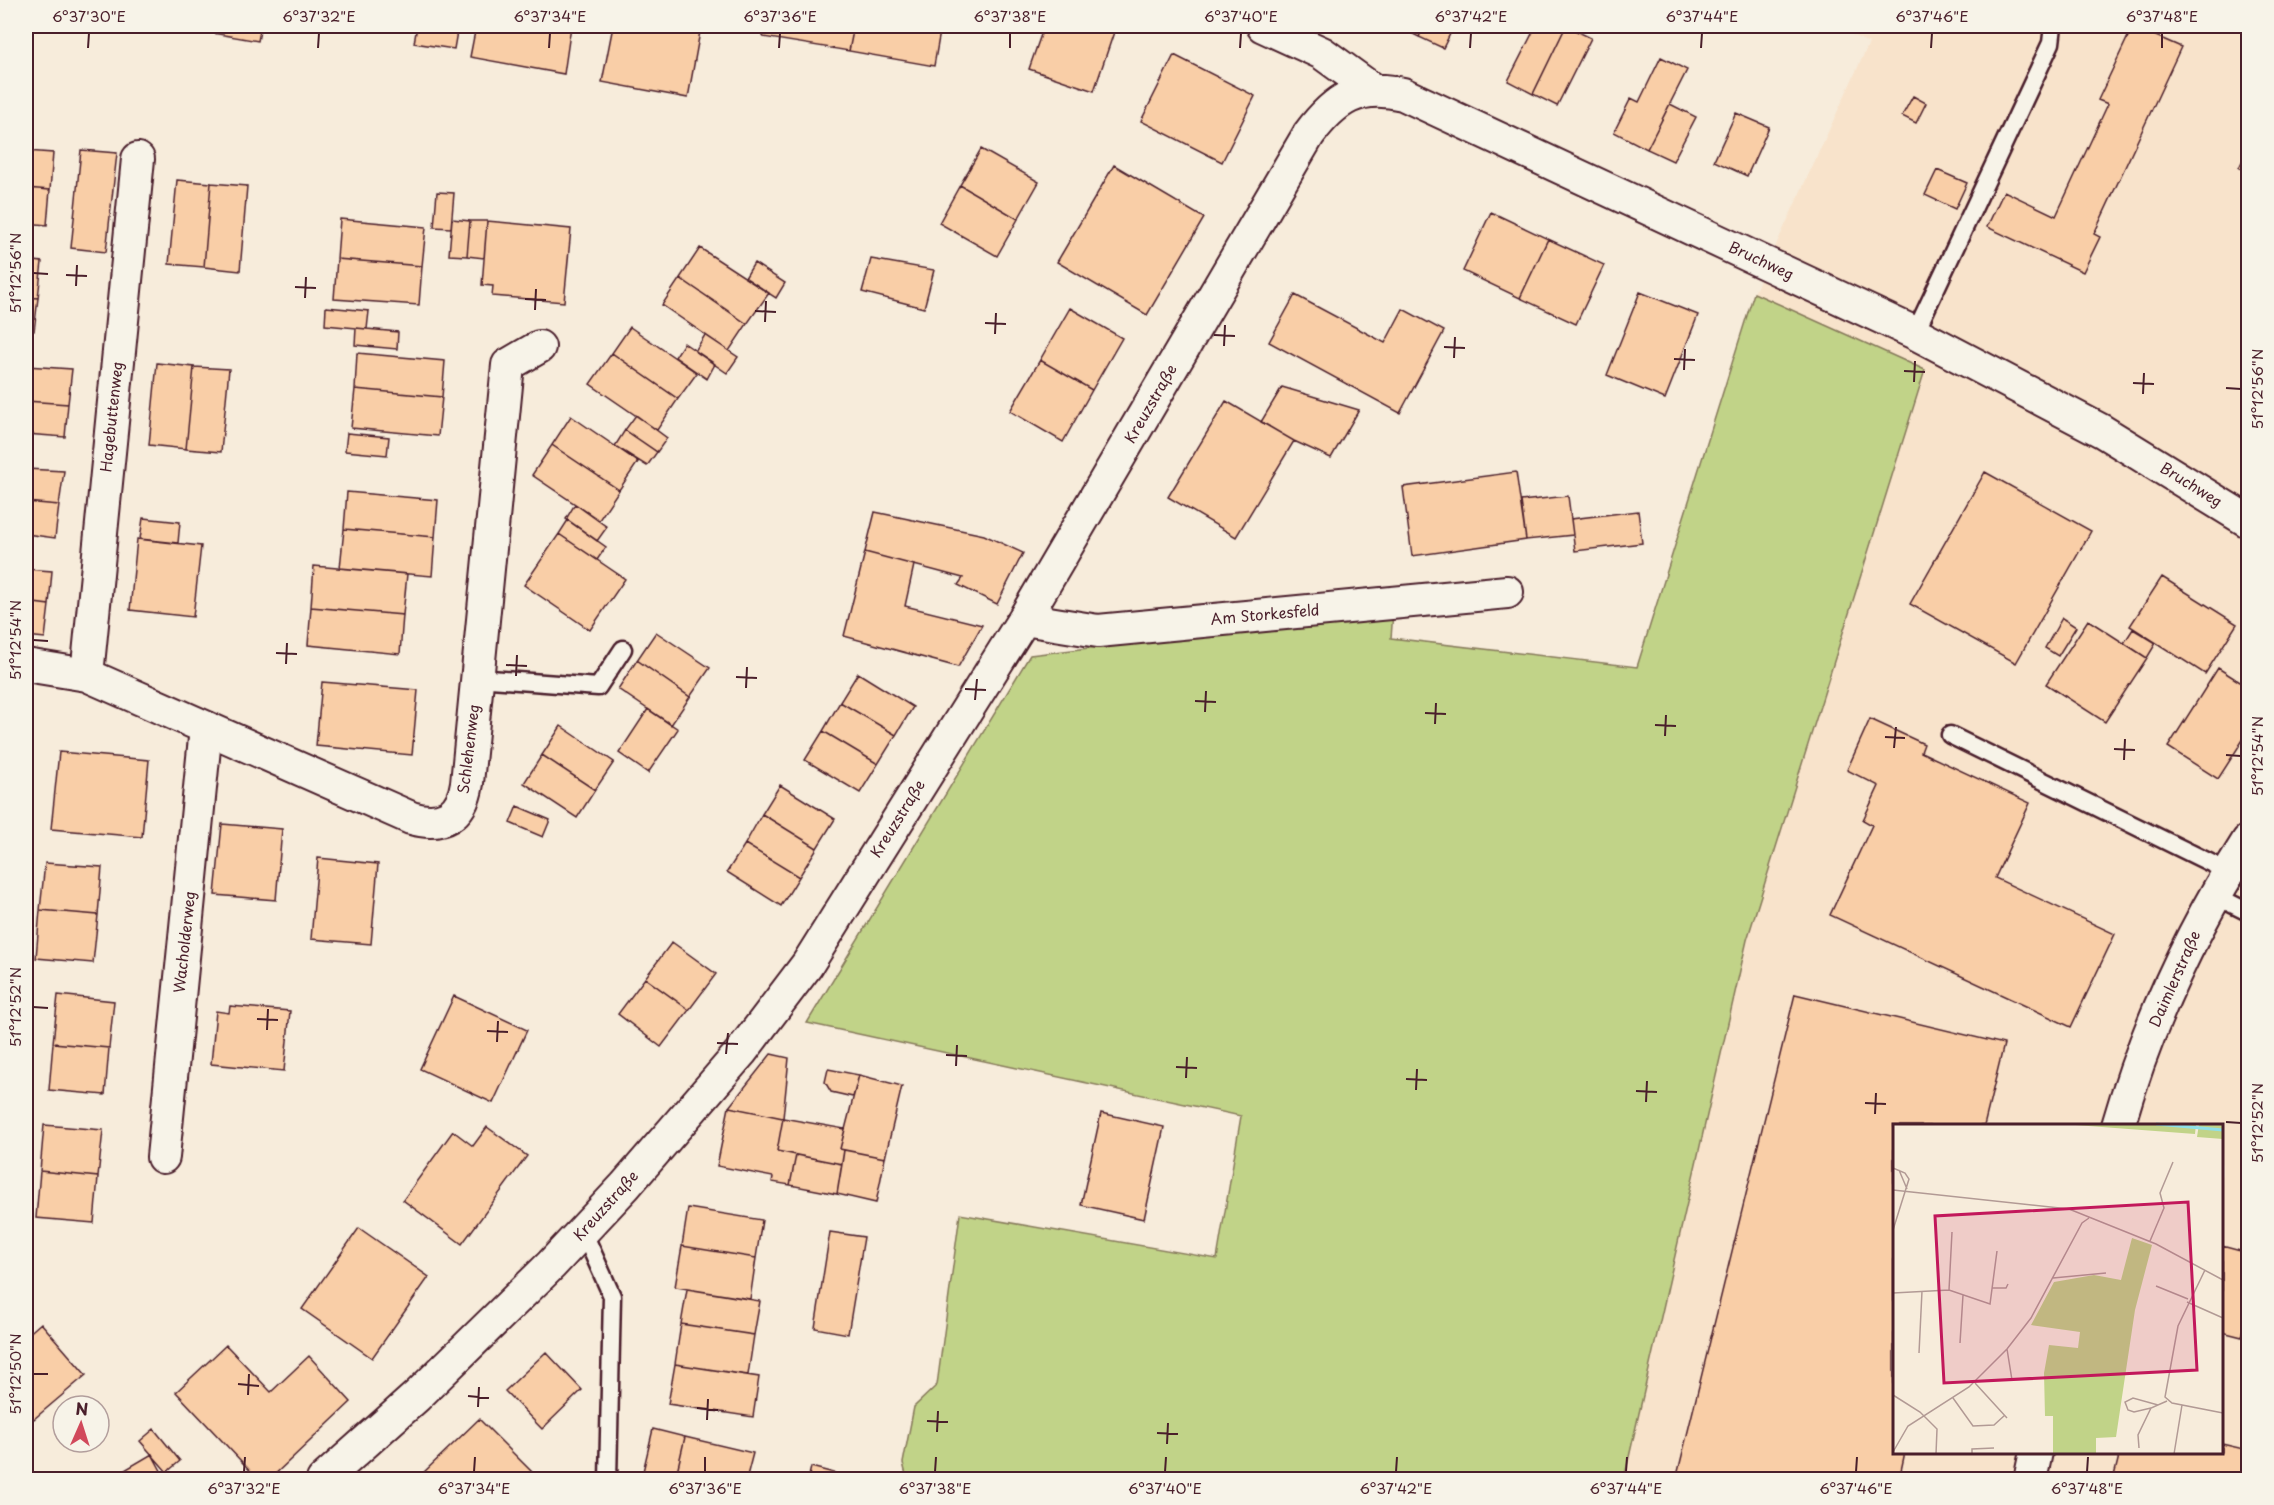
<svg xmlns="http://www.w3.org/2000/svg" width="2274" height="1505" font-family="'Playpen Sans',sans-serif">
<rect width="100%" height="100%" fill="#f7ecdb"/>
<filter id="ink" filterUnits="userSpaceOnUse"><feTurbulence type="fractalNoise" baseFrequency=".0167" numOctaves="2"/><feDisplacementMap in="SourceGraphic" scale="12" xChannelSelector="R" yChannelSelector="G"/><feConvolveMatrix kernelMatrix="1 2 1 2 8 2 1 2 1" color-interpolation-filters="sRGB"/></filter>
<g filter="url(#ink)">
<path fill="#f8e3cb" fill-rule="evenodd" d="M1833 26H2248V1479L1624 1480 1747 940 1924 370 1754 293 1869 43ZM1894 1126H2222V1452H1894Z"/>
<path fill="#c1d388" stroke="#86795a" stroke-width="1.5" d="M1754 293 1925 370 1747 940 1624 1479H907L903 1463 914 1407 937 1385 960 1214 1217 1259 1241 1116 807 1023 1030 655 1393 612 1391 638 1637 667Z"/>
<path fill="#f9cea7" stroke="#4a1f2b" stroke-width="1.5" d="M213 26H261L258 41 212 33Z
M417 26H458L454 49 414 43Z
M476 26H571L564 74 470 57Z
M613 26H701L688 98 602 82Z
M765 26H854L849 51 763 37Z
M854 26H941L934 66 849 51Z
M1044 26H1095L1114 32 1094 91 1029 69Z
M1397 26H1424L1419 37Z
M1424 26H1454L1443 48 1419 37Z
M1536 26H1566L1533 94 1508 81Z
M1566 26 1591 38 1557 106 1533 94Z
M2133 26 2181 47 2094 234 2100 237 2083 272 1987 227 2004 191 2056 216 2108 104 2098 100Z
M1174 55 1255 96 1222 162 1141 121Z
M1661 57 1687 70 1647 149 1614 132 1631 98 1639 102Z
M1913 96 1926 103 1916 123 1902 116Z
M1670 104 1696 117 1673 161 1647 149Z
M1736 113 1769 127 1747 176 1714 161Z
M981 149 1039 182 1018 219 960 185Z
M2248 149V172L2239 168Z
M81 150 117 153 106 252 71 248Z
M26 151 53 153 50 190 26 188Z
M1114 165 1204 218 1147 315 1057 262Z
M1937 170 1967 183 1955 209 1925 195Z
M177 180 211 183 204 267 169 264Z
M211 183 247 186 240 271 204 267Z
M960 185 1018 219 997 256 939 223Z
M26 188 50 190 47 225 26 223Z
M437 192 454 193 451 228 434 227Z
M1491 212 1548 239 1520 298 1463 271Z
M340 219 426 227 422 266 337 259Z
M452 219 470 221 467 256 449 255Z
M470 221H487L484 258 467 256Z
M487 221 571 229 564 302 492 296 493 286 482 285Z
M1548 239 1604 265 1576 324 1520 298Z
M700 248 769 293 747 324 680 278Z
M337 259 422 266 419 305 334 299Z
M871 259 934 270 924 308 862 292Z
M26 260 42 262 38 298 26 297Z
M754 263 785 283 776 298 745 278Z
M680 278 747 324 729 351 662 305Z
M1640 292 1698 315 1665 399 1607 375Z
M1295 295 1385 343 1403 309 1444 331 1400 413 1269 342Z
M26 297 38 298 34 331 26 330Z
M326 307 369 311 367 329 325 325Z
M1070 308 1122 338 1092 390 1040 360Z
M630 327 697 373 678 399 612 353Z
M356 328 398 332 397 349 355 345Z
M705 335 738 357 727 373 695 351Z
M684 343 715 364 707 379 675 357Z
M357 353 445 361 442 397 355 389Z
M612 353 678 399 657 430 590 384Z
M1040 360 1092 390 1063 442 1010 411Z
M157 363 194 367 186 449 149 445Z
M26 366 72 369 68 404 26 401Z
M194 367 229 369 221 452 186 449Z
M1282 387 1359 410 1331 458 1294 441 1261 422Z
M355 389 442 397 438 436 351 428Z
M26 401 68 404 65 437 26 434Z
M1226 401 1294 441 1236 537 1168 497Z
M636 415 667 438 657 452 625 430Z
M571 416 638 462 619 490 552 445Z
M625 430 657 452 647 466 615 446Z
M347 433 389 437 387 455 345 451Z
M26 434 30 435 27 469H26Z
M552 445 619 490 599 520 532 475Z
M26 469 64 471 59 505 26 502Z
M1516 472 1526 540 1412 556 1403 487Z
M1985 472 2091 531 2016 663 1910 604Z
M347 492 438 500 435 537 344 529Z
M1568 496 1573 535 1526 540 1521 501Z
M26 502 59 505 55 538 26 534Z
M575 504 607 527 597 541 566 519Z
M1638 511 1642 543 1575 551 1571 519Z
M875 512 984 535 1023 553 997 604 958 585 963 578 865 552Z
M143 518 180 522 178 543 140 539Z
M568 520 606 547 597 560 559 534Z
M344 529 435 537 432 576 340 568Z
M559 534 625 579 590 630 524 585Z
M137 539 201 546 193 617 130 610Z
M865 552 914 565 905 606 982 625 958 667 844 636Z
M314 566 407 574 403 615 311 607Z
M26 569 52 571 49 605 26 602Z
M2162 577 2237 624 2205 674 2130 626Z
M26 602 49 605 45 638 26 636Z
M311 607 403 615 400 654 308 645Z
M2062 618 2076 627 2058 656 2045 648Z
M2088 620 2147 658 2105 722 2046 684Z
M2133 629 2156 643 2147 658 2124 643Z
M656 632 710 668 690 697 637 660Z
M637 660 690 697 671 725 618 689Z
M2218 668 2248 687V732L2218 779 2168 747Z
M858 673 913 707 896 735 840 702Z
M322 682 418 690 412 755 316 746Z
M840 702 896 735 878 764 823 731Z
M648 709 678 729 648 773 619 753Z
M1870 719 1924 744 1921 752 2030 803 1995 878 2115 934 2071 1027 1830 915 1872 825 1863 820 1879 786 1847 770Z
M561 726 614 762 595 790 542 755Z
M823 731 878 764 860 793 805 760Z
M59 752 149 760 142 837 51 829Z
M542 755 595 790 577 818 524 783Z
M780 785 835 819 817 848 762 814Z
M517 806 550 820 543 837 510 823Z
M762 814 817 848 799 877 745 844Z
M222 824 282 829 276 900 215 895Z
M745 844 799 877 781 906 727 872Z
M318 858 378 864 371 944 311 939Z
M45 863 102 867 98 915 40 910Z
M40 910 98 915 93 963 36 958Z
M672 942 716 974 689 1010 645 978Z
M645 978 689 1010 661 1047 618 1014Z
M1795 994 2004 1044 1984 1126H1894V1452H1905L1899 1480H1676Z
M58 995 114 1001 109 1048 53 1043Z
M454 996 527 1030 493 1103 420 1069Z
M230 1006 290 1011 284 1071 211 1064 216 1011 229 1013Z
M53 1043 109 1048 105 1095 49 1090Z
M771 1054 789 1058 783 1118 729 1107Z
M828 1069 859 1075 853 1097 831 1092 825 1082Z
M859 1075 902 1086 885 1158 840 1149Z
M729 1107 783 1118 777 1151 796 1155 790 1185 772 1182 773 1177 717 1166Z
M1101 1113 1164 1127 1144 1219 1081 1205Z
M783 1118 845 1129 840 1149 844 1150 842 1164 777 1151Z
M44 1125 103 1130 98 1177 40 1171Z
M487 1127 527 1156 462 1244 403 1200 453 1131 473 1146Z
M844 1150 885 1158 876 1203 837 1194Z
M796 1155 842 1164 837 1194 790 1185Z
M40 1171 98 1177 94 1223 36 1218Z
M688 1208 762 1220 756 1258 682 1246Z
M359 1228 429 1277 372 1358 302 1309Z
M830 1232 864 1237 848 1334 815 1328Z
M682 1246 756 1258 750 1299 675 1287Z
M2222 1246 2248 1253V1312L2242 1337 2222 1332Z
M687 1289 760 1301 754 1335 681 1324Z
M41 1323 86 1375 34 1419 26 1409V1336Z
M681 1324 754 1335 748 1375 675 1364Z
M226 1345 271 1392 309 1356 351 1402 269 1480H259L176 1392Z
M546 1352 582 1390 542 1429 505 1391Z
M675 1364 759 1377 753 1417 668 1404Z
M479 1419 533 1473 526 1480H426L421 1475Z
M154 1429 180 1461 167 1472 140 1441Z
M653 1429 685 1437 675 1480H641Z
M685 1437 753 1453 746 1480H675Z
M2222 1444 2248 1450V1480H2113L2120 1452H2222Z
M152 1454 166 1480H121L118 1474Z
M811 1467 861 1480H808Z"/>
<g fill="none" stroke-linecap="round" stroke-linejoin="round">
<defs>
<path id="lane" d="M1915 333 2051 43 2053 26
M477 678 598 687 623 649
M1950 735 2229 872
M2214 895 2248 912
M583 1231 612 1296 608 1480"/>
<path id="street" d="M1263 26 1322 53 1373 90
M1024 619 1098 631 1507 592
M26 665 87 675 411 818C442 827 462 816 467 783L508 365 539 347
M87 675 138 159
M2118 1126C2147 1025 2192 929 2248 841
M163 1157 206 728
M323 1480 417 1396 551 1265 625 1186 741 1052 807 965 1024 619 1309 134C1335 99 1359 83 1403 94L1915 333 2102 431 2248 521
M2030 1480 2036 1452"/>
</defs>
<use href="#lane" stroke="#4a1f2b" stroke-width="21"/>
<use href="#street" stroke="#4a1f2b" stroke-width="36"/>
<use href="#lane" stroke="#f7f3e8" stroke-width="16"/>
<use href="#street" stroke="#f7f3e8" stroke-width="32"/>
</g>
</g>
<path fill="none" stroke="#4a1f2b" stroke-width="2" d="M88 48 89 33M318 48 319 33M549 48 550 33M779 48 780 33M1010 48V33M1240 48 1241 33M1470 48 1471 33M1701 48 1702 33M1931 48 1932 33M2162 48V33M33 273 48 274M66 275 87 276M76 286 77 265M295 287 316 288M305 298 306 277M525 299 546 300M535 310 536 289M755 311 776 312M765 322 766 301M985 323 1006 324M995 334 996 313M1214 335 1235 336M1224 346 1225 325M1444 347 1465 348M1454 358 1455 337M1674 359 1695 360M1684 370 1685 349M1904 371 1925 372M1914 382 1915 361M2133 383 2154 384M2226 388 2241 389M2143 394 2144 373M33 640 48 641M276 653 297 654M286 664 287 643M506 665 527 666M516 676 517 655M736 677 757 678M746 688 747 667M965 689 986 690M975 700 977 679M1195 701 1216 702M1205 712 1206 691M1425 713 1446 714M1435 724 1436 703M1655 725 1676 726M1665 736 1666 715M1885 737 1905 738M1894 748 1896 727M2114 749 2135 750M2226 755 2241 756M2124 760 2125 739M33 1007 48 1008M257 1019 278 1020M267 1030 268 1009M487 1031 508 1032M497 1042 498 1021M717 1043 738 1044M726 1054 728 1033M946 1055 967 1056M956 1066 957 1045M1176 1067 1197 1068M1186 1078 1187 1057M1406 1079 1427 1080M1416 1090 1417 1069M1636 1091 1657 1092M1646 1102 1647 1081M1865 1103 1886 1104M1875 1114 1876 1093M2226 1122 2241 1123M33 1374H48M238 1384 259 1386M248 1395 249 1374M468 1396 489 1398M478 1407 479 1387M697 1408 718 1410M707 1420 708 1399M927 1421 948 1422M937 1432 938 1411M1157 1433 1178 1434M1167 1444 1168 1423M244 1472 245 1457M474 1472 475 1457M705 1472V1457M935 1472 936 1457M1165 1472 1166 1457M1396 1472 1397 1457M1626 1472 1627 1457M1856 1472 1857 1457M2087 1472 2088 1457"/>
<g text-anchor="middle" stroke-width="5" stroke-linejoin="round" paint-order="stroke">
<g font-size="15" fill="#4a1f2b" stroke="#f7f3e8">
<text transform="translate(1761 261) rotate(25)" y="5">Bruchweg</text>
<text transform="translate(1151 404) rotate(-60)" y="5">Kreuzstraße</text>
<text transform="translate(112 417) rotate(-84)" y="5">Hagebuttenweg</text>
<text transform="translate(2191 485) rotate(32)" y="5">Bruchweg</text>
<text transform="translate(1265 615) rotate(-5)" y="5">Am Storkesfeld</text>
<text transform="translate(469 749) rotate(-83)" y="5">Schlehenweg</text>
<text transform="translate(898 819) rotate(-58)" y="5">Kreuzstraße</text>
<text transform="translate(185 942) rotate(-84)" y="5">Wacholderweg</text>
<text transform="translate(2175 979) rotate(-66)" y="5">Daimlerstraße</text>
<text transform="translate(606 1206) rotate(-48)" y="5">Kreuzstraße</text>
</g>
</g>
<g transform="translate(1893 1124)">
<rect width="330" height="330" fill="#f7ecdb"/>
<path d="M169 0H303L302 10ZM306 0H330V15L304 13ZM239 114 259 121 242 186 223 313 203 314V330H160V292H152L151 249 156 221 185 224 187 208 138 201 161 158 201 151 228 156Z" fill="#c1d388"/>
<path fill="none" stroke="#8fe0e8" stroke-width="3" d="M263 0 330 6"/>
<path fill="none" stroke="#b29a95" stroke-width="1.5" d="M0 44 12 49 16 55 0 106M6 46 14 65M0 66 176 85 263 120 330 156M257 117 271 84 267 69 280 38M312 146 285 202 272 273 279 279 330 289M160 154 213 149M263 162 295 175M99 164H113L115 160M56 166 59 108M0 169 56 166 97 180 104 127M294 178 330 194M67 219 70 171M114 225 119 256M26 229 29 167M82 259 114 294M0 271 27 288 44 305 43 330M60 274 80 302 101 301 112 291M258 284 241 288 235 286 232 278 240 274 265 281M246 324 245 311 258 284 274 277M0 328 15 302 76 263 114 225 138 194 189 99 196 94M79 330V325L101 324M281 330 289 281"/>
<path fill="#c2185b" fill-opacity="0.15" stroke="#c2185b" stroke-width="3" d="M295 78 304 246 51 259 42 92Z"/>
<rect width="330" height="330" fill="none" stroke="#4a1f2b" stroke-width="3"/>
</g>
<rect width="2274" height="1505" fill="none" stroke="#f7f3e8" stroke-width="66"/>
<g transform="translate(81 1424) rotate(3)"><circle r="28" fill="#f7f3e8" stroke="#b29e9c" stroke-width="1.5"/>
<path d="M0-4.5L10 22L0 15L-10 22Z" fill="#d1495b"/>
<text y="-9" font-size="16" font-weight="bold" text-anchor="middle" fill="#4a1f2b">N</text>
</g>
<rect x="33" y="33" width="2208" height="1439" fill="none" stroke="#4a1f2b" stroke-width="2"/>
<g font-size="15" text-anchor="middle" fill="#4a1f2b">
<text x="89" y="22">6°37'30"E</text>
<text x="319" y="22">6°37'32"E</text>
<text x="550" y="22">6°37'34"E</text>
<text x="780" y="22">6°37'36"E</text>
<text x="1010" y="22">6°37'38"E</text>
<text x="1241" y="22">6°37'40"E</text>
<text x="1471" y="22">6°37'42"E</text>
<text x="1702" y="22">6°37'44"E</text>
<text x="1932" y="22">6°37'46"E</text>
<text x="2162" y="22">6°37'48"E</text>
<text transform="translate(16 273) rotate(-90)" y="5">51°12'56"N</text>
<text transform="translate(2258 389) rotate(-90)" y="5">51°12'56"N</text>
<text transform="translate(16 640) rotate(-90)" y="5">51°12'54"N</text>
<text transform="translate(2258 756) rotate(-90)" y="5">51°12'54"N</text>
<text transform="translate(16 1007) rotate(-90)" y="5">51°12'52"N</text>
<text transform="translate(2258 1123) rotate(-90)" y="5">51°12'52"N</text>
<text transform="translate(16 1374) rotate(-90)" y="5">51°12'50"N</text>
<text x="244" y="1494">6°37'32"E</text>
<text x="474" y="1494">6°37'34"E</text>
<text x="705" y="1494">6°37'36"E</text>
<text x="935" y="1494">6°37'38"E</text>
<text x="1165" y="1494">6°37'40"E</text>
<text x="1396" y="1494">6°37'42"E</text>
<text x="1626" y="1494">6°37'44"E</text>
<text x="1856" y="1494">6°37'46"E</text>
<text x="2087" y="1494">6°37'48"E</text>
</g>
</svg>
